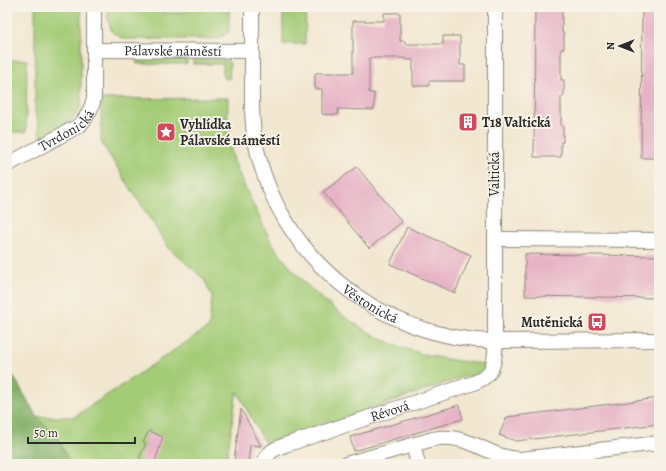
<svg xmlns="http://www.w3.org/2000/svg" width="666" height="471" font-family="Alegreya,serif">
<rect width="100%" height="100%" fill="#f7f3e8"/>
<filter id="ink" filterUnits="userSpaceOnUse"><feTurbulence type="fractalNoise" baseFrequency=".025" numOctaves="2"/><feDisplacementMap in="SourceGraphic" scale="8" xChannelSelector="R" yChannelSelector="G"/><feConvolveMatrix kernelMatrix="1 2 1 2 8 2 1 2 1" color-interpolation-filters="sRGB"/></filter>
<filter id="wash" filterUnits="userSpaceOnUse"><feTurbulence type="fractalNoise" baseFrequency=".012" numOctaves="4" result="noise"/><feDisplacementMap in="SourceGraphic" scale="16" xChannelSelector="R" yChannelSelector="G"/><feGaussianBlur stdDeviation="0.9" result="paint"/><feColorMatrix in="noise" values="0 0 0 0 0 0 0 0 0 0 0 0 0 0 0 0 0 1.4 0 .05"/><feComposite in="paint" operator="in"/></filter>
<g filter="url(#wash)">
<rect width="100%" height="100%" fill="#f2e7d0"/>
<path fill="#a4cc77" stroke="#687c51" d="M35 7H81V106C75 123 54 131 40 139L39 125 35 113Z
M108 7H163V13L185 12V7H229V32L219 38 213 39H123L112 32 108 19Z
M283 7H306L305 44H283Z
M137 59H187V64H137Z
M193 59 227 60 230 64 229 79 223 78V64H193Z
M7 60H27L26 132H7Z
M228 98C228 110 227 123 228 135 231 159 243 184 254 206 261 220 267 236 276 249 303 286 342 320 384 340 416 355 451 361 486 364L482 374 460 378 266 445 237 391 226 464H70L58 438 37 417H74L209 327 212 297 204 279 168 247 101 142V99Z"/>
<path fill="#83b068" stroke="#576e4a" d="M7 365 37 417 58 438 70 464H7Z"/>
<g id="blocks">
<path fill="#e7b3c6" d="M535 7H562V33H564V49H561V80H564V96H561V126H563V142H561V157H534Z
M642 7H659V158H641Z
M384 13H400V41H405V44H443V36H460V65H465V81H429V86H413V60H405V58H369V93H374V110L338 109V115L322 114V89H315V73H353V21H384Z
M357 167 402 222 369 248 323 192Z
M407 227 471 255 455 293 390 264Z
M525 254 659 256V298L525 296Z
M659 398V424L516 441 499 435 507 417Z
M459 405 463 419 354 451 350 437Z
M241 409 261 446 250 445 248 463 234 461Z
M149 431 163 437 154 464H147L139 458 146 444 143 442Z"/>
</g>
</g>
<g filter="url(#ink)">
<use href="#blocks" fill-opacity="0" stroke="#8e897e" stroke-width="1"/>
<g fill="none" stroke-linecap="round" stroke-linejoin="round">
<defs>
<g id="minor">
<path id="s1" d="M252 7C252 31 252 55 252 80 252 100 251 120 255 140 276 255 379 339 495 341L659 340"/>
<path id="s2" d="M94 50 252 51"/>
<path id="s3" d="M7 165 80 125C87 117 92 109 94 98V7"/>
<path d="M495 239 659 240"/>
<path d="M413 445 418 464"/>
<path id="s4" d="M264 464C267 452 274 449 285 445L474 383C490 376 493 370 495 353V7"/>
<path d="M346 464 433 439C471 432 488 459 521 459L659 443"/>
</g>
</defs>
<use href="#minor" stroke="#8e897e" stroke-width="16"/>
<use href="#minor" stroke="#fff" stroke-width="14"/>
</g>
</g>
<defs>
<symbol id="building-square" viewBox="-11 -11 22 22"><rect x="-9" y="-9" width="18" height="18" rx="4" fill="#d1495b" stroke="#f7f3e8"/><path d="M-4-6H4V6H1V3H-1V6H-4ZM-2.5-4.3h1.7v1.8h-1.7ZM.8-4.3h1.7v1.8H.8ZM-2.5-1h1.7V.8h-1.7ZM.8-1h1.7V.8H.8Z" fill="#fff"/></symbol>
<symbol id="sight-square" viewBox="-11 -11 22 22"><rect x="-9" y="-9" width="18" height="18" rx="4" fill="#d1495b" stroke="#f7f3e8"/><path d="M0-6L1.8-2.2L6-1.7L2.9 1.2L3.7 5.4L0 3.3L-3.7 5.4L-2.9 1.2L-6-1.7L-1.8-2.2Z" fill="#fff"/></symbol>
<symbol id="bus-square" viewBox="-11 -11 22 22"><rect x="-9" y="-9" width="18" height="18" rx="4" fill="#d1495b" stroke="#f7f3e8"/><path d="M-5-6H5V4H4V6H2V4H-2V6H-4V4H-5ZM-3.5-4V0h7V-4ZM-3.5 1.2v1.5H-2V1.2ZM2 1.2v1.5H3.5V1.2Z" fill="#fff"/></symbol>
</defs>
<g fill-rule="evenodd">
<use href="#building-square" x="457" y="111" width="22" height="22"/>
<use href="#sight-square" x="155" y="121" width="22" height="22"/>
<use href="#bus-square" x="586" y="311" width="22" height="22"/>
</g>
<g text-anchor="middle" stroke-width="4" stroke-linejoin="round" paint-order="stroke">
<g font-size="14" fill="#2b2b2b" stroke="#f7f3e8">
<text dy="5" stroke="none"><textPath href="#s2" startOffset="79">Pálavské náměstí</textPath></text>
<text dy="5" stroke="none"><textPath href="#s3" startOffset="69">Tvrdonická</textPath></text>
<text transform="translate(494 174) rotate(-90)" y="5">Valtická</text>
<text dy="5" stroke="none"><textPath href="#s1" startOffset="340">Věstonická</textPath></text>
<text dy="5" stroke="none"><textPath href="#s4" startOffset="140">Révová</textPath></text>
</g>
<g font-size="14" font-weight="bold" fill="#2b2b2b" stroke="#f7f3e8" text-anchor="start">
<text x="482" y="127">T18 Valtická</text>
<text x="180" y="129">Vyhlídka<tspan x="180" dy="16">Pálavské náměstí</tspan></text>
<text x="583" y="327" text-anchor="end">Mutěnická</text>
</g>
</g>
<rect width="666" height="471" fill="none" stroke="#f7f3e8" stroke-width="24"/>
<g transform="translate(620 46) rotate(270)" stroke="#f7f3e8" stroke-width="3" paint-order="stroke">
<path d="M0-3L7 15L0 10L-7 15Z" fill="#2b2b2b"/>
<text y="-6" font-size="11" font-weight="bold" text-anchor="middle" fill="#2b2b2b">N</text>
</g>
<path d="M28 437v6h107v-6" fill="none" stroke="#2b2b2b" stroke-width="2"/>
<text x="34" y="437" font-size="12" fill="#2b2b2b" stroke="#f7f3e8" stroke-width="3" paint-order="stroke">50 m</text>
</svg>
